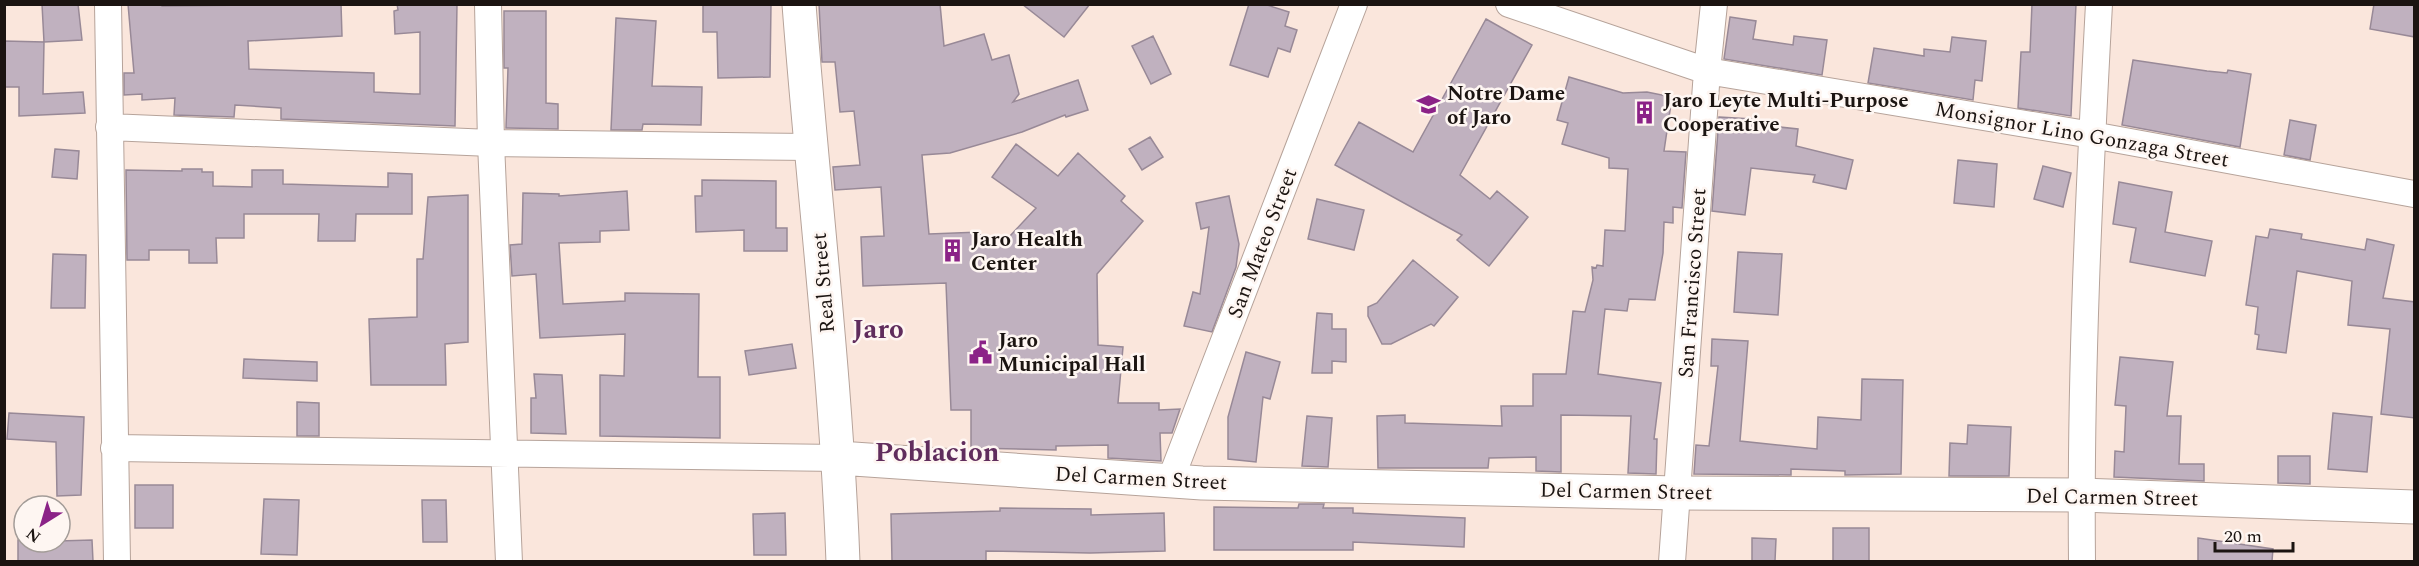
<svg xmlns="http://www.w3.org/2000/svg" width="2419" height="566" font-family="Spectral,serif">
<rect width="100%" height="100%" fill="#fae6dc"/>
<path fill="#c0b1bf" stroke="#988997" stroke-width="1.5" d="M42 4H78L82 40 44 42Z
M128 4H161L162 6 341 4 342 36 248 41 249 69 374 73V92L414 94H420V32L395 34 394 11 398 10 397 4H457L455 126 281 119V108L235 105 234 117 174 115 175 98 142 100V94L124 95V73H134Z
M703 4H771L770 77 718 78 717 32H703Z
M819 4H940L944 46 984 34 992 60 1009 55 1019 94 1013 102 1078 80 1088 110 1066 117 1065 115 1022 132 950 153 922 155 929 234 980 232 981 238 1009 237 1036 208 992 177 1016 144 1058 176 1078 153 1125 196 1121 201 1143 221 1097 274 1098 345 1123 347 1118 403H1159V410L1180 409 1172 433H1160L1161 461 1108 458V445L1056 446V450L971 448V410H951L946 283 863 286 861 237 884 236 881 187 835 190 833 167 860 165 854 111 840 112 835 62H822Z
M1022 4H1090L1064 37Z
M1249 4H1264L1289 12 1285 26 1297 30 1290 52 1278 48 1268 77 1230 65Z
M2032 4H2076L2071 116 2018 108 2021 52H2030Z
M2374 4H2415V37L2370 29Z
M504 11H546V103L558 104V129L506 128 508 68H504Z
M1730 17 1756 21 1753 39 1793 45 1794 36 1827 40 1822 75 1724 59Z
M616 18 656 21 652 86 702 87 701 125 643 124 642 130H611Z
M1486 19 1532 45 1460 175 1490 199 1497 191 1528 217 1489 266 1457 240 1462 235 1335 165 1359 122 1413 152Z
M1153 36 1171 74 1151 84 1132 46Z
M1952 37 1986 41 1982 81 1975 80 1973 100 1868 83 1874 48 1924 56V49L1950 52Z
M4 41 44 42 43 94 83 92 85 113 19 116V87H4Z
M2133 60 2207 71 2227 73 2228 70 2251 74 2240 147 2122 125Z
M1569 77 1623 93 1647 92 1672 97 1664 151 1686 152 1682 208 1673 207V223L1664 222 1663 253 1655 300 1629 299 1627 311 1605 309 1598 374 1661 383 1654 439H1657L1656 474 1628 473 1631 416 1561 415V472L1536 471V457L1489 458 1488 468H1378L1377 416 1405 415V423L1502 426 1501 406H1533V374H1566L1573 311 1585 312 1593 280 1592 267 1596 268 1597 265 1603 266 1605 230 1625 231 1628 169 1609 168V158L1562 144 1568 123 1557 120Z
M1719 117 1752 119 1751 124 1798 129 1796 146 1853 160 1846 189 1813 182 1815 175 1751 168 1745 215 1712 211Z
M2290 120 2316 125 2310 160 2284 155Z
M1150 137 1163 157 1142 170 1129 149Z
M55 149 79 151 77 179 52 177Z
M1958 160 1997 164 1994 207 1954 203Z
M2043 166 2071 173 2063 207 2034 199Z
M182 169H202V172H213V186L252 187V170H283V184L388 187V173L412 174V214H356L355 241H318L319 214H244V238H216L217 263H189V250H149V260H127L126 170 182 171Z
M702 180 776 181V228H787V251H744V230L696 232 695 196H702Z
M2119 182 2172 192 2165 232 2212 241 2205 276 2130 262 2136 228 2113 224Z
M627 191 629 230 600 231V242L559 243 563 304 625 301V293L699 294 698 377H720V438L600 436V375L624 376 625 334 540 338 536 274 512 276 510 245 522 244 523 193 559 194V196Z
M468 195V342L445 344 446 385H371L369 319 417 317V259H423L428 197Z
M1229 196 1239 244 1236 267 1212 332 1184 326 1193 292 1200 294 1209 227 1201 229 1196 203Z
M1317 199 1364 210 1354 250 1308 239Z
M2270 229 2302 234 2301 239 2365 250 2367 239 2394 245 2383 298 2415 302V418L2381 414 2390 329 2348 325 2352 281 2297 271 2286 353 2257 349 2259 335 2255 334 2258 307 2246 305 2256 236 2268 238Z
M1738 252 1782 254 1778 315 1734 312Z
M53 254 86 255 85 308H51Z
M1413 260 1458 297 1434 326 1431 324 1391 344H1382L1368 316V307L1377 303Z
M1317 313 1332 314V329H1346V362L1332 361V373H1312Z
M1712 339 1748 341 1740 441 1817 449 1818 417 1861 420 1862 379 1903 380 1901 474 1845 475V471L1791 469V475L1694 474 1696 445 1709 446 1718 366H1711Z
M792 344 796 368 749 375 745 351Z
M1246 352 1280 362 1270 399 1263 397 1256 462 1228 459V417Z
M2120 357 2173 362 2167 416H2181L2179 464H2204V481L2114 477 2115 451 2124 452 2126 406 2115 405Z
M244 359 317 362V381L243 378Z
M534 374 562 375 566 434 531 433V398H536Z
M297 402 319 403V436H297Z
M9 413 84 417 81 495 57 496 56 442 7 439Z
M2333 413 2372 417 2367 472 2328 469Z
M1307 416 1332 418 1328 467 1302 466Z
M1968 425 2011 427 2009 476H1949L1950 443 1967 444Z
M2278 456H2310V484L2278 483Z
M135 485H173V528H135Z
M264 499 299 500 297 555 261 554Z
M422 500H446L447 542H423Z
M1299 504H1324L1323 508H1353V513L1465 518 1464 547 1353 542V550H1214V507L1298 508Z
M1000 508 1091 509V515L1164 513 1165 551 1090 553 986 551V561H892L891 514 1000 511Z
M785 513 786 555H754L753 514Z
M1833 528H1869V561H1833Z
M1752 538 1776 539 1775 561H1752Z
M2198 538 2273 549 2272 561H2198Z
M18 540H24V542L92 540 93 561H18Z"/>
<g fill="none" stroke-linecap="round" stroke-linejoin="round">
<defs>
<path id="street" d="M108 4 117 562
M488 4 491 143 509 562
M1509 4 1707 71 2092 135 2414 194
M109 127 491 143 810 147
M114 448 839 458
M1170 481 1354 4
M1672 562 1707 71 1714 4
M2082 562C2080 376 2089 190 2099 4"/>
<path id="secondary" d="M799 4C813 190 836 375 843 562
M839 458 1202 483 1678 493 2081 495 2414 507"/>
</defs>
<use href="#street" stroke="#b6a39a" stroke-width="28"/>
<use href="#secondary" stroke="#b6a39a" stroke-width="35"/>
<use href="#street" stroke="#fff" stroke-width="26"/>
<use href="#secondary" stroke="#fff" stroke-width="33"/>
</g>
<defs>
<symbol id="school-bare" viewBox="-9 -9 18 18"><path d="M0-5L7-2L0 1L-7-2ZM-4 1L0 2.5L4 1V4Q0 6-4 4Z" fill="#8b2287" stroke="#fef6f2" stroke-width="2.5" paint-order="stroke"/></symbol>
<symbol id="building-bare" viewBox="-9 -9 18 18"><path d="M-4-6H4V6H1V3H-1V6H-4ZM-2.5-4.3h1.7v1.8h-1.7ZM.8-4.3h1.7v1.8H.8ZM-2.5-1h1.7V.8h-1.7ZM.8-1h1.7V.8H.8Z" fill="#8b2287" stroke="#fef6f2" stroke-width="2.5" paint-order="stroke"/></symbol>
<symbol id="civic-bare" viewBox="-9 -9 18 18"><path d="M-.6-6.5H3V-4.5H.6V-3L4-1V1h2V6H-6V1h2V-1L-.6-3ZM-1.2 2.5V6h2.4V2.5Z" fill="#8b2287" stroke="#fef6f2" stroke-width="2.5" paint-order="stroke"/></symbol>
</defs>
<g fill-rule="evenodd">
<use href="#school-bare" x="1412" y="88" width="33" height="33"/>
<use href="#building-bare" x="1628" y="96" width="33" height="33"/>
<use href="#building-bare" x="936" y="234" width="33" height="33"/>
<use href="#civic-bare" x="964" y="336" width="33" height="33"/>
</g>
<g text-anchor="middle" stroke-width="5" stroke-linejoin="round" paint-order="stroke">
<g font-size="21" font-weight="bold" fill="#1b1411" stroke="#fef6f2" text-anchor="start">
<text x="1447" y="100">Notre Dame<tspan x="1447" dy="24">of Jaro</tspan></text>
<text x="1663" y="107">Jaro Leyte Multi-Purpose<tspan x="1663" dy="24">Cooperative</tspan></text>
<text x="971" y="246">Jaro Health<tspan x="971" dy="24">Center</tspan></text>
<text x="998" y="347">Jaro<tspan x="998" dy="24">Municipal Hall</tspan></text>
</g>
<g font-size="21" fill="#1b1411" stroke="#fef6f2">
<text transform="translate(2082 134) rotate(10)" y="7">Monsignor Lino Gonzaga Street</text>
<text transform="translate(1262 243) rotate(-69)" y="7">San Mateo Street</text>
<text transform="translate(823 283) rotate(-95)" y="7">Real Street</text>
<text transform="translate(1692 283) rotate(-86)" y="7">San Francisco Street</text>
<text transform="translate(1141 478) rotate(3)" y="7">Del Carmen Street</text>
<text transform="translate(1626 491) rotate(1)" y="7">Del Carmen Street</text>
<text transform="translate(2112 497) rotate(1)" y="7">Del Carmen Street</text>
</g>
<g font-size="27" font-weight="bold" fill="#602d5d" stroke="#fef6f2">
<text x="878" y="338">Jaro</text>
<text x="937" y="461">Poblacion</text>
</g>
</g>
<rect width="2419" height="566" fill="none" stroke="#1b1411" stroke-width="12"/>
<g transform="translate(42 524) rotate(217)"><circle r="28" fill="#fef6f2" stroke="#a39c98" stroke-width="1.5"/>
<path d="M0-4.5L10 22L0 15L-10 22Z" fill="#8b2287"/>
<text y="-9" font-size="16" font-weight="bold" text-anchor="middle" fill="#1b1411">N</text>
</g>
<path d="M2215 542v9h78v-9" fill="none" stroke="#1b1411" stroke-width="3"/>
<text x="2224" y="542" font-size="18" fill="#1b1411" stroke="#fef6f2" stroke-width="4.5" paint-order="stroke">20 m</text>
</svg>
